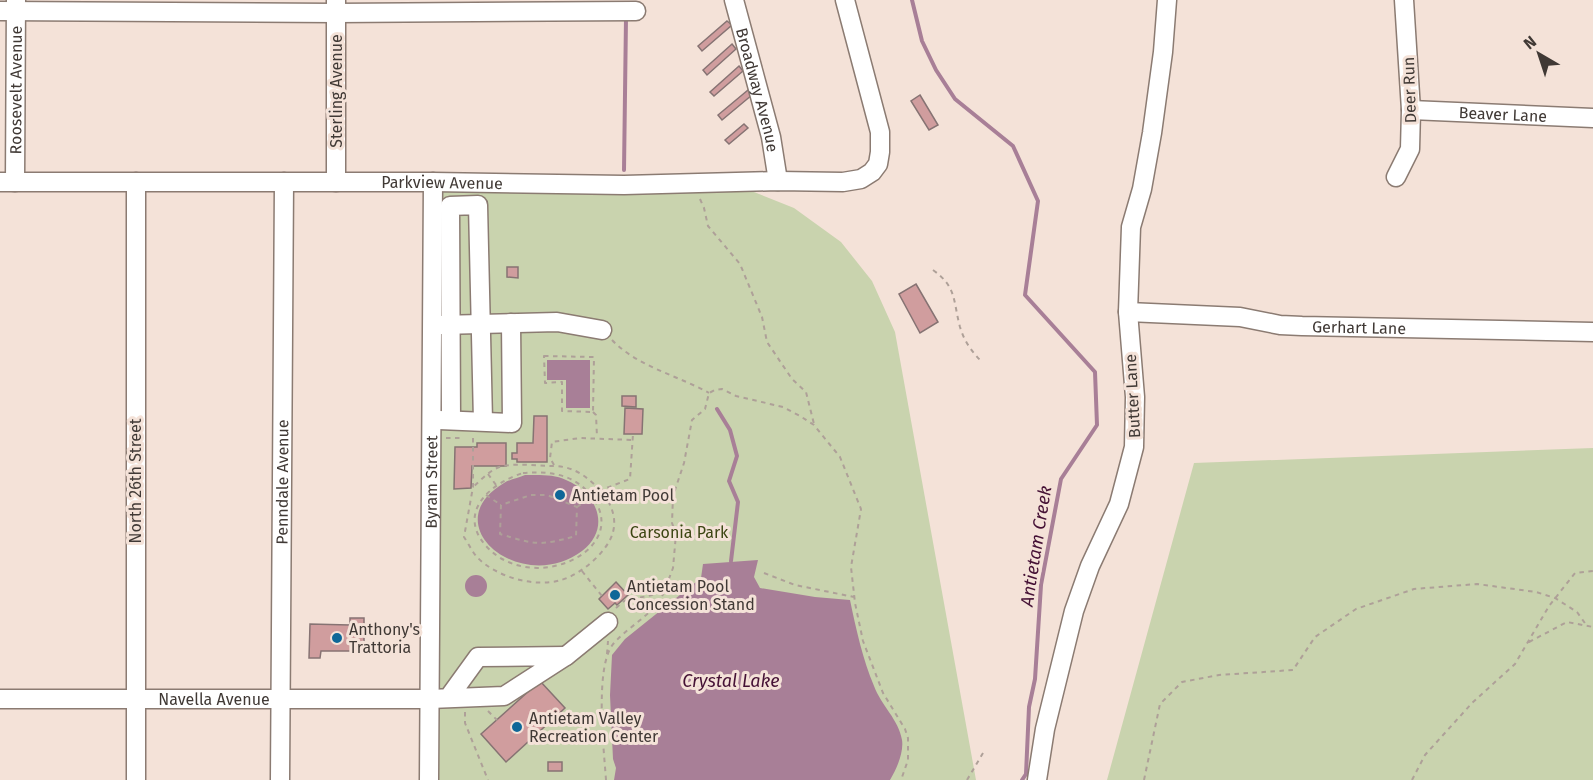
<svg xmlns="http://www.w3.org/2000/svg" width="1593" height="780" font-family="'Fira Sans',sans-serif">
<rect width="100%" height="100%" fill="#f4e2d8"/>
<path fill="#c9d3ae" d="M433 182 749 190 794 208 841 242 872 281 895 332 976 780H429Z
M1593 448V780H1107L1194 463Z"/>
<path fill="#a87f97" d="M547 360H590V408H566V380H547Z
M525 475C539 475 554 474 566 480 597 493 612 528 582 551 522 596 433 525 504 483 510 479 519 478 525 475Z
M758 560 754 577 760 588 815 597 850 600C856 629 863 660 874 686 881 705 899 720 902 740 904 753 896 770 890 780H614L616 768 613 759 610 695 612 655 625 639 701 578 703 564Z
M465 586a11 11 0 1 1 22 0a11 11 0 1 1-22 0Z"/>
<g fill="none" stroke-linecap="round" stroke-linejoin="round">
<path stroke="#a87f97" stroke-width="4" d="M912 0 922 41 936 70 955 99 1013 146 1038 201 1025 295 1095 372 1097 425 1061 479 1041 585 1035 679 1029 707 1026 774 1022 780
M624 170 626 18
M717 409 730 430 737 456 729 481 738 502 731 561"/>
</g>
<path fill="#d09d9e" stroke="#867373" stroke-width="1.5" d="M727 21 732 25 702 51 698 46Z
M732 44 736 49 707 75 703 70Z
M739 66 743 71 714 96 710 92Z
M748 90 752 95 722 120 718 115Z
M920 95 938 125 929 130 911 101Z
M744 124 748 128 729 144 725 140Z
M507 267H518V278L507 277Z
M916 284 938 322 920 333 899 294Z
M622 396H636V407L622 406Z
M625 408 643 409 642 434H624Z
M534 416H547V462H517V459H512V453H517V443H533Z
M477 443H506V466H472L471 488 454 489 455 447H477Z
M616 582 628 595 617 605 615 603 608 609 599 599Z
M350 618H364V651H321L320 658H309L310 624 350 625Z
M540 681 565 708 506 762 481 734Z
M548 762H562V771H548Z"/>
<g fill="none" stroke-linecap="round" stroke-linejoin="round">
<defs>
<g id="minor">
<path d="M336 0V182"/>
<path id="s1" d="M734 0 771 137 778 181"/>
<path d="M0 11 336 13 636 11"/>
<path id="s2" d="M1411 110 1593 118"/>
<path d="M1396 177 1410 149 1411 110 1404 0"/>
<path id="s3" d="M0 182H433L624 185 778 181 843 182 861 179 872 172 878 164 880 152V132L845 0"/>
<path id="s4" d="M15 182 16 0"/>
<path id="s5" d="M1128 312 1240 317 1280 325 1302 326 1593 332"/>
<path d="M440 325 557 322 602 330"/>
<path d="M439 420 512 423 511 323"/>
<path d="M451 420 450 206 478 205 483 421"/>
<path d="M566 656 608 622"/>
<path id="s6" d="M0 699H430L504 696 566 656 478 657 449 697"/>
<path d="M136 780V182"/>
<path id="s7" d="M280 780 284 182"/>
<path id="s8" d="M429 780 433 182"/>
<path d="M1037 780 1045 729 1074 611 1090 566 1119 504 1134 447 1135 397 1128 312 1131 227 1142 189 1152 133 1163 52 1167 0"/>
</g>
</defs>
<use href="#minor" stroke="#8b7b72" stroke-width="21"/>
<path stroke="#aea098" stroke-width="2" stroke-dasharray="4.5 4.5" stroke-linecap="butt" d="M700 199 704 208 708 226 740 264 762 317 767 342 792 379 806 392 814 424
M933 270C957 287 953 301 960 327 964 341 972 352 982 362
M612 340C638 367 677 375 709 393
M544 356 594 357 593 412 562 411V382L545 383Z
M593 412 596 415 597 437
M446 438H464
M473 438V487L464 537C468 543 472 551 476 556 495 577 535 588 561 580 580 575 608 552 613 532 618 514 607 495 594 484 582 473 570 466 553 466 537 466 519 463 503 466 492 468 482 479 473 487
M554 465 550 458 552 442 580 438 633 440
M523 473C546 471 570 473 587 491 640 546 534 599 486 546 456 512 491 483 523 473Z
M488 474 496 485
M486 495 501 505
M531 495H547L577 507 576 536C539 546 536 545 500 534L501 505Z
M577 507 601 490 630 479 633 434
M582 571 602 596
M764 573 795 585 854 597
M616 608 624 601 652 595 667 584 673 568 676 534 672 523 673 496 684 463 692 420 705 409 709 393 715 390 722 389 736 396 783 407 800 416 814 425 840 457 861 509 851 567 855 603 863 641 883 693 905 729 908 738V760L901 780
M1529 642 1567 622 1593 627
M607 654 608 641
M488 711 497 720
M465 712V723L488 780
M606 780C604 750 594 665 614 643 633 622 657 614 667 585
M967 780 983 753
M1144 780 1160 704 1182 682 1219 675 1293 670 1315 637 1356 609 1414 589 1477 584 1536 592 1555 598 1577 612 1587 626
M1412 780 1425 755 1472 703 1515 664 1549 606 1575 573 1593 571"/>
<use href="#minor" stroke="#fff" stroke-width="18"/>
</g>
<g fill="#0f6798" stroke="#f4e2d8" stroke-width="2">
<circle cx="560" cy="495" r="6"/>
<circle cx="615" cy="595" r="6"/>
<circle cx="337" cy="638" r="6"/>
<circle cx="517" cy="727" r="6"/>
</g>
<g text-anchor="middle" stroke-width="6" stroke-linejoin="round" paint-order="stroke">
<g font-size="16" fill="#403935" stroke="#f4e2d8">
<text dy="6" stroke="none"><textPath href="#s1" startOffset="93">Broadway Avenue</textPath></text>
<text transform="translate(1409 90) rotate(-92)" y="6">Deer Run</text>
<text dy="6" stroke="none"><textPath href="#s4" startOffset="92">Roosevelt Avenue</textPath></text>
<text transform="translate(336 91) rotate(-90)" y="6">Sterling Avenue</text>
<text dy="6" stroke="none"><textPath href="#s2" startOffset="92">Beaver Lane</textPath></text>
<text dy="6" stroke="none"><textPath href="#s3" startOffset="442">Parkview Avenue</textPath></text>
<text dy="6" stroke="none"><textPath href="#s5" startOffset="232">Gerhart Lane</textPath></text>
<text transform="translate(1132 396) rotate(-93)" y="6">Butter Lane</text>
<text transform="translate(135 481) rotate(-90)" y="6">North 26th Street</text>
<text dy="6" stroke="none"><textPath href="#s7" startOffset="298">Penndale Avenue</textPath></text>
<text dy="6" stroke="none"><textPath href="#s8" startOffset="298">Byram Street</textPath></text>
<text dy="6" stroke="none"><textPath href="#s6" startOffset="214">Navella Avenue</textPath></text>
</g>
<g font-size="16" fill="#403935" stroke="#f4e2d8" text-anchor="start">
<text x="572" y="501">Antietam Pool</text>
<text x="627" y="592">Antietam Pool<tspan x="627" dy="18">Concession Stand</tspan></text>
<text x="349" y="635">Anthony's<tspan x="349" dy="18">Trattoria</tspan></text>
<text x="529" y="724">Antietam Valley<tspan x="529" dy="18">Recreation Center</tspan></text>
</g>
<g font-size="16" fill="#3c4613" stroke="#f4e2d8">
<text x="679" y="538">Carsonia Park</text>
</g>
<g font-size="18" font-style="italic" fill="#451135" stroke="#f4e2d8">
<text transform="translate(1036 546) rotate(-81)" y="6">Antietam Creek</text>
<text x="731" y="687">Crystal Lake</text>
</g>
</g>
<g transform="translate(1539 54) rotate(321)" stroke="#f4e2d8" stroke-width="4.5" paint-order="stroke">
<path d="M0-4.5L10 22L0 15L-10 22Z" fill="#403935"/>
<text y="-9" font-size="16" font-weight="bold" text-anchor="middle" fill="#403935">N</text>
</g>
</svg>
